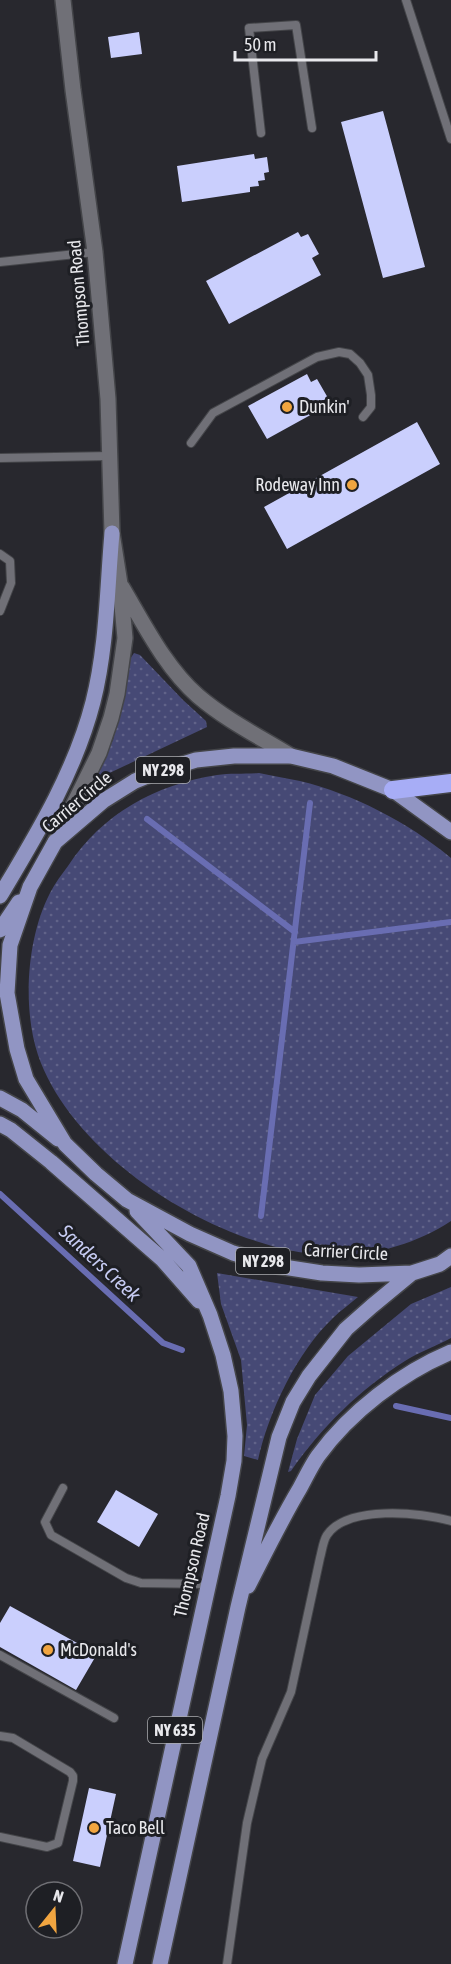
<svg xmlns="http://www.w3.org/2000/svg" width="451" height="1964" font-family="'Asap Condensed',sans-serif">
<defs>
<pattern id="grass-dots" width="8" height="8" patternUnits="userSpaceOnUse" patternTransform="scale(1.5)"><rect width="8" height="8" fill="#464975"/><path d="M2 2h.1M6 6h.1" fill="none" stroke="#616389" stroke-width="1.8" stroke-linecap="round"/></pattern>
</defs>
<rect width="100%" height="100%" fill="#28282e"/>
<path fill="url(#grass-dots)" d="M134 653 140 655 183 700 206 721 207 727 101 777 97 770 113 740 130 659Z
M259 773C272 776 286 778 300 781 353 794 408 822 451 858V1221C415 1245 367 1258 324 1255 218 1248 73 1158 38 1055 22 1007 27 937 50 893 55 883 62 874 68 866 103 813 155 785 217 775 230 773 245 774 259 773Z
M217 1273 358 1297C350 1304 341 1310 333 1318 297 1352 269 1411 258 1460L244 1456 247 1425 241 1360 221 1304Z
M451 1287V1338C436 1346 419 1352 405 1361 359 1390 322 1427 291 1471L288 1472 297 1439 315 1395 348 1356 411 1304Z"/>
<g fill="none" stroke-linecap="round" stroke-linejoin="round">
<path stroke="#696db2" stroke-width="6" d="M147 819 295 932
M294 942 451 922
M0 1194 163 1343 182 1350
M261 1216 310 803
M396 1406 451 1418"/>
</g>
<path fill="#cacffd" d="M139 32 142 54 111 58 108 37Z
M383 111 425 267 383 278 341 122Z
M254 154 255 159 267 157 269 172 264 173 265 180 258 181 259 186 250 187V192L182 202 177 166Z
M298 232 301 237 308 234 319 254 312 258 321 275 229 324 206 281Z
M307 374 311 382 317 379 328 398 322 401 325 407 267 439 248 406Z
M417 422 440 464 287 549 264 507Z
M116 1490 158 1514 139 1547 97 1522Z
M10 1606 97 1654 76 1690 0 1647V1623Z
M89 1788 116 1794 100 1867 73 1861Z"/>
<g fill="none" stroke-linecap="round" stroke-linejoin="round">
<defs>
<path id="service" d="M406 0 451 139
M261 133 249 28 296 25 312 128
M0 262 95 252
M191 443 213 413 317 357 339 352 350 354 360 363 368 375 371 395V407L363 417
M0 458 110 456
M0 554 10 561 11 583 0 611
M63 1488 45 1522 51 1535 126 1578 141 1583 207 1584
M0 1655 114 1718
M0 1736 13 1738 70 1772 73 1776V1781L58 1843 47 1847 0 1837
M227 1964 247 1823 262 1759 291 1692 320 1558C322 1551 323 1541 327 1535 347 1505 421 1512 451 1521"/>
<path id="tertiary" d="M122 587C144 624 165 667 198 696 226 720 260 737 291 756
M55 842 99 753 111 718 117 694 125 638 120 584 112 533 108 399 95 252 73 90 63 0"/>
<path id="primary" d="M451 832 393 790 333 766 291 756H234L196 760 157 772 135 781 103 801 55 842 30 887 10 945 7 993 17 1049 26 1079 65 1144 96 1174 127 1200 190 1234 233 1253 277 1266 322 1273 359 1275 412 1273 440 1264 451 1256
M0 896C37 834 75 772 93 702 107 647 107 589 112 533
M0 930 19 902
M0 1098 22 1110 58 1139
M0 1124 11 1130 51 1162 162 1259 199 1301
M248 1586C265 1553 281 1520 300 1488 306 1477 311 1466 318 1456 350 1412 401 1373 451 1352
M125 1964 228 1496 234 1461 235 1436 231 1391 223 1355 210 1315 189 1266 137 1211
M160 1964 238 1607 279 1437 293 1402 309 1376 346 1329 372 1306 412 1273"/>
<path id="motorway" d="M393 790 451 783"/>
</defs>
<use href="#service" stroke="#444549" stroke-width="10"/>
<use href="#tertiary" stroke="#444549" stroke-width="18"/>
<use href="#primary" stroke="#444549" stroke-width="18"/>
<use href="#motorway" stroke="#444549" stroke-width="21"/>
<use href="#service" stroke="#707077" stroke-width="8"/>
<use href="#tertiary" stroke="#707077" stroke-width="15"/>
<use href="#primary" stroke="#9195c3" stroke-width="15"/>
<use href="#motorway" stroke="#a7adf6" stroke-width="18"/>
</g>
<g fill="#f1a540" stroke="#1e1f24" stroke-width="2">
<circle cx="287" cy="407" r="6"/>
<circle cx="352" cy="485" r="6"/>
<circle cx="48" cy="1650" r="6"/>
<circle cx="94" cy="1828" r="6"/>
</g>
<g text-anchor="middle" stroke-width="6" stroke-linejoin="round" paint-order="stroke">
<g fill="#1e1f24" stroke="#abacb0" stroke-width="1.5">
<rect x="136" y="757" width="54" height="26" rx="4.5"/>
<rect x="236" y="1248" width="54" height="26" rx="4.5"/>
<rect x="148" y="1717" width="54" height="26" rx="4.5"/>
</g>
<g font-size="16" font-weight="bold" fill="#e8e8ec">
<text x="163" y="776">NY 298</text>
<text x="263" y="1267">NY 298</text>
<text x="175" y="1736">NY 635</text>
</g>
<g font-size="18" fill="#e8e8ec" stroke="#1e1f24">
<text transform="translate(79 293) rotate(-95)" y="6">Thompson Road</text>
<text transform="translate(77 802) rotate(-40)" y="6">Carrier Circle</text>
<text transform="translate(346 1252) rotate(3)" y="6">Carrier Circle</text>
<text transform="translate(192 1565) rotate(-77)" y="6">Thompson Road</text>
</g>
<g font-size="18" fill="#e8e8ec" stroke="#1e1f24" text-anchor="start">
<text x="299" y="413">Dunkin'</text>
<text x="340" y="491" text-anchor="end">Rodeway Inn</text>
<text x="60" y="1656">McDonald's</text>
<text x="106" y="1834">Taco Bell</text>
</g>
<g font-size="20" font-style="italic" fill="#c6cbf2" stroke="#1e1f24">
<text transform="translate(100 1263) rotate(43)" y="7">Sanders Creek</text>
</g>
</g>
<g transform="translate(54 1910) rotate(18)"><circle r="28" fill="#1e1f24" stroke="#6f6f74" stroke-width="1.5"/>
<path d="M0-4.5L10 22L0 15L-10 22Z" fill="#f1a540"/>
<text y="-9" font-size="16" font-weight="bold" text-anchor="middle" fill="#e8e8ec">N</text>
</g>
<path d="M235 51v9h141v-9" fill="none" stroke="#e8e8ec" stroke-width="3"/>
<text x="244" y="51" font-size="18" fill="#e8e8ec" stroke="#1e1f24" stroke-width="4.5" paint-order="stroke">50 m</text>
</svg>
